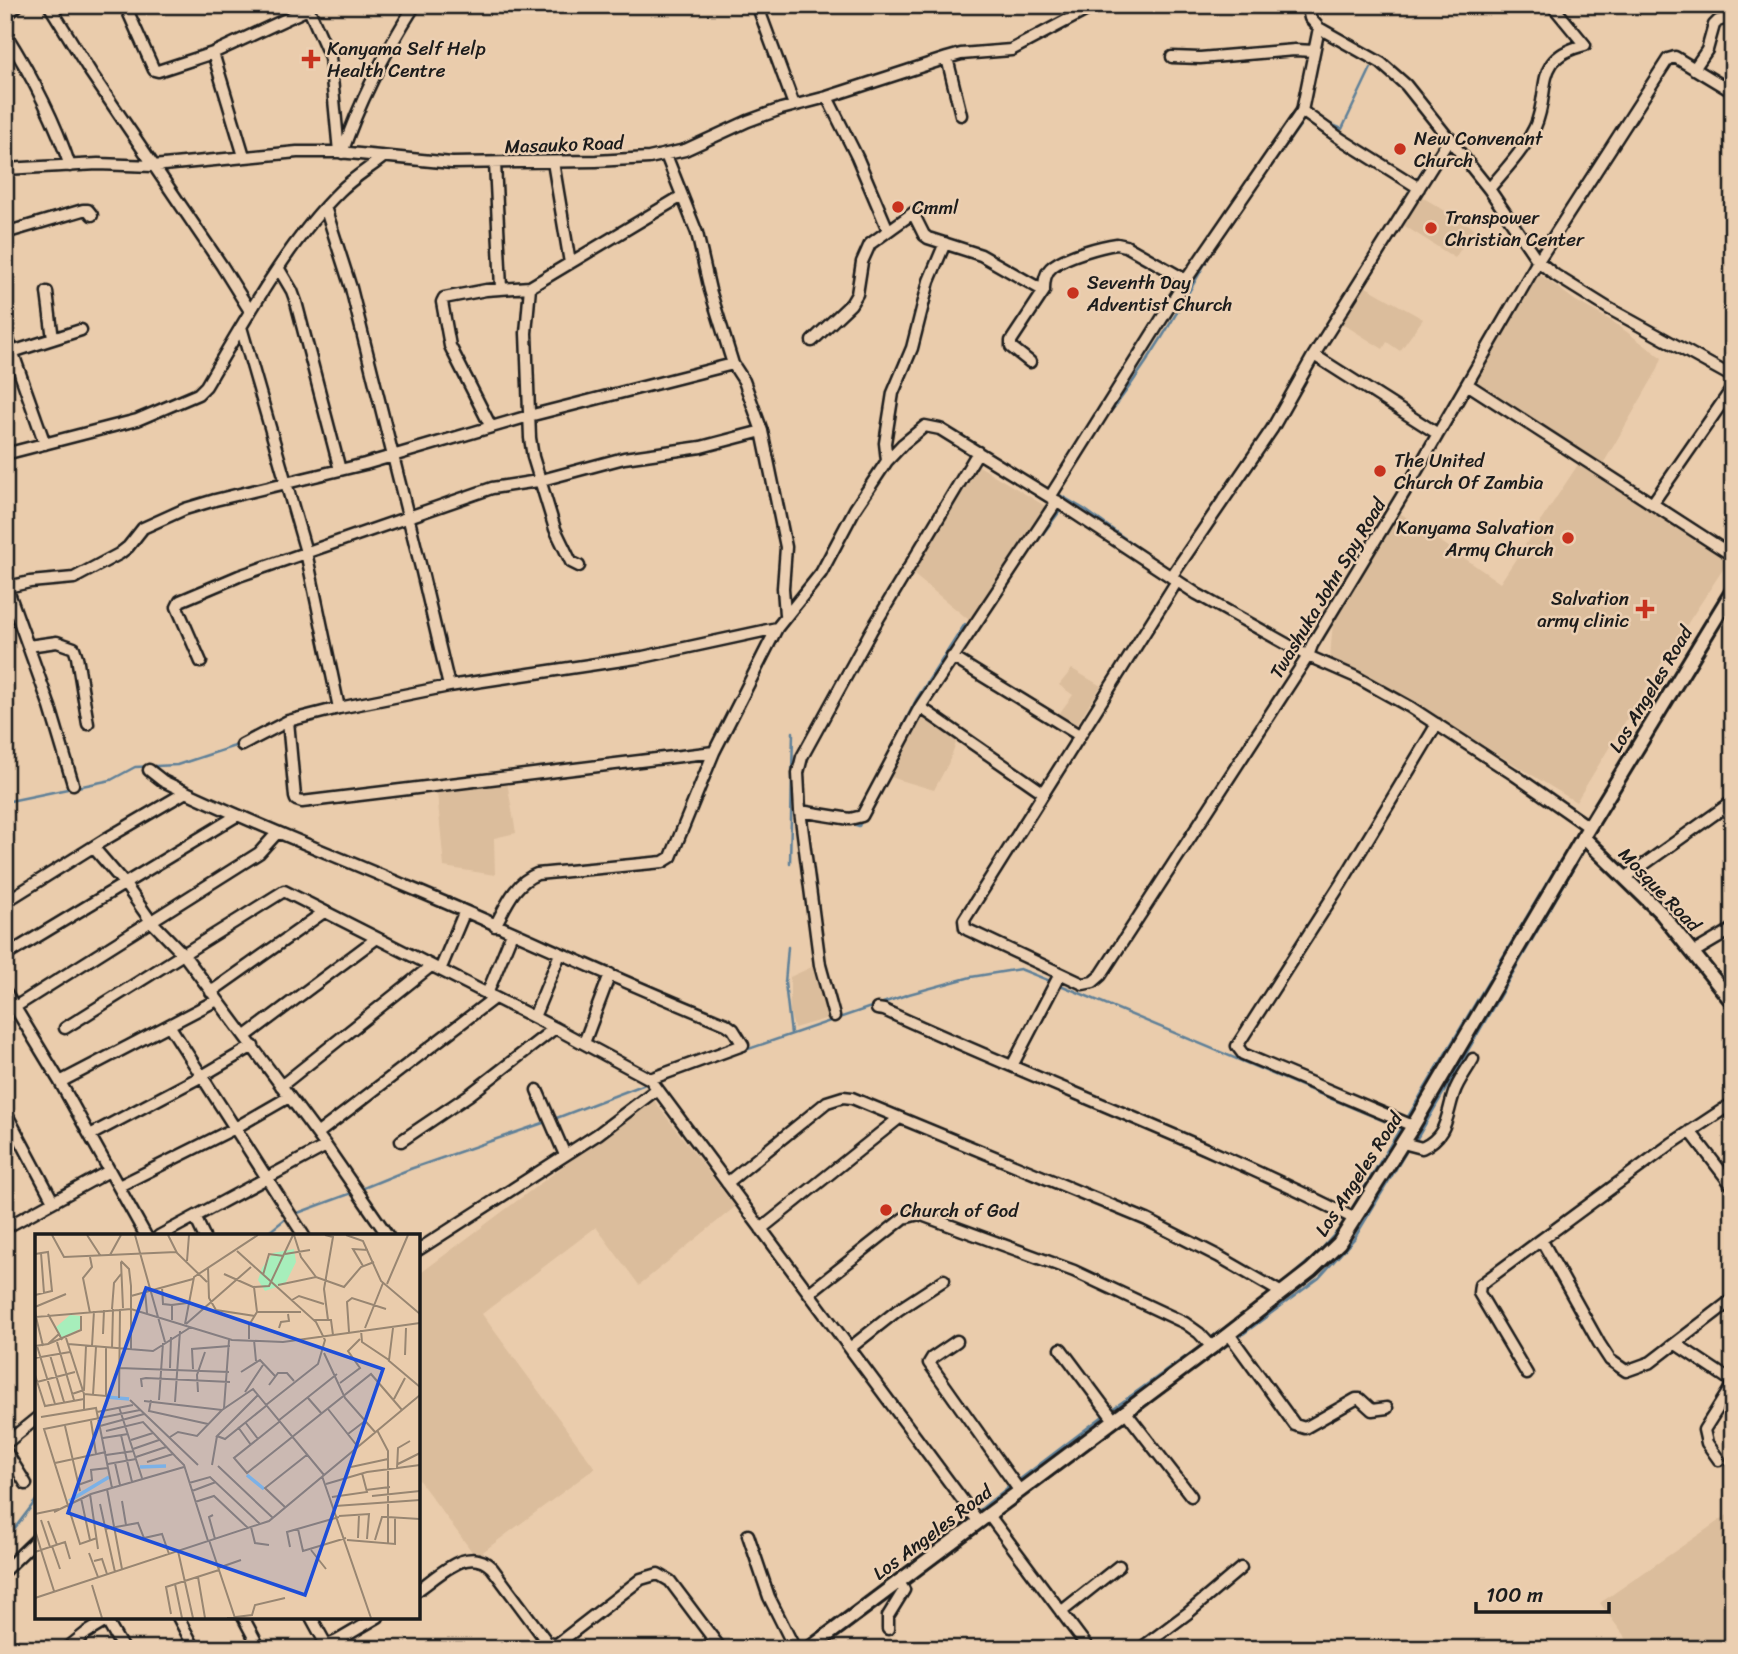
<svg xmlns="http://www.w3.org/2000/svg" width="1738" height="1654" font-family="Sriracha,sans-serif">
<rect width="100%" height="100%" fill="#eaccac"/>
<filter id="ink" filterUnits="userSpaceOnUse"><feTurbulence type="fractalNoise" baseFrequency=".0143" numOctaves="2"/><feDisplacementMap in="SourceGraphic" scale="14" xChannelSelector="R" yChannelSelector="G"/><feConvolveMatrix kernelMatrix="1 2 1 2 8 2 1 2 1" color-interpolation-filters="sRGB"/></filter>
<g filter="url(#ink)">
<path fill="#dbbd9c" d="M1417 194 1474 228 1455 258 1400 223Z
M1538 273 1576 301 1612 321 1662 358 1657 371 1603 464 1597 463 1471 382Z
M1361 284 1423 319 1400 351 1387 342 1383 349 1338 321Z
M974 463 1050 509 974 624 903 566Z
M1579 463 1729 560 1650 681 1576 802 1414 703 1330 658 1333 622 1400 513 1500 583Z
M1072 669 1101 686 1072 731 1055 719 1073 695 1059 685Z
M925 713 958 738 948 764 934 790 887 776Z
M507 782 516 833 494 838 495 875 444 867 437 792Z
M816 965 832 1017 794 1028 790 1013V977Z
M653 1099 735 1207 639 1285 596 1227 482 1314 595 1468 476 1557 418 1479V1275Z
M1733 1511V1649H1634L1600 1603Z"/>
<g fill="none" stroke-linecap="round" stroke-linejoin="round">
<path stroke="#5f8098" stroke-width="2.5" d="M1321 120 1342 129 1371 68
M1414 183 1439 145
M1238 213 1301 124
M1380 241 1412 187
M1101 424C1146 369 1182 305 1216 244
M1070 474 1096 432
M1065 483 1058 494 1084 509 1166 568
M1124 551 1153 572
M1027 555 1060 511 1064 510
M416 688 443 681
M927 707 946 677
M296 714 317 709
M901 752 924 713
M876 779 916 700 965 624
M5 802 111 780 135 767 177 765 238 745
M850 823 859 826 863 819
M790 863 793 732
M788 947 785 983 791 1034
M1058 984 1401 1128
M696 1067 909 994 971 977 1020 969 1050 981
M554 1119 648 1083
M1406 1120 1561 859
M1416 1140 1579 859
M361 1189 410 1169 546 1122
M1349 1213 1400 1129
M295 1214 352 1193
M264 1236 289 1216
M1280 1286 1318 1253 1340 1228
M1239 1337 1319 1278 1354 1239 1406 1152
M1208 1340 1273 1292
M1111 1410 1202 1345
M1135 1412 1229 1344
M1019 1480 1103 1416
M977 1512 1011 1485
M5 1541 37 1499"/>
<defs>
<path id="minor" d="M49 5 91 73 222 266 250 311
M125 5 154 70 158 71 213 53
M307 5 330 57 339 152
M760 5 759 10 794 105
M1307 5 1310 18 1319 28 1381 63 1406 85 1489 189 1538 261 1555 275 1608 308 1733 377
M5 17 18 5
M5 33C32 76 54 118 70 166
M1172 57 1200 58 1295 50 1314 51
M947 58 961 115
M1694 69 1707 50 1714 25 1718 21 1733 16
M827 97 857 157 888 230
M1302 111 1341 139 1419 188
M342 153C360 100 385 52 415 5
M666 155 697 233 710 290 733 364 744 381 762 431 786 547 783 588 785 615
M244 156 213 53 308 9
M553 162 570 263
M495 163 501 288
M5 169 98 164 153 166 297 152H339L452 163 596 161 649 158 685 150 748 121 781 109 827 97 947 58 961 54 1011 50 1096 5
M1489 189C1505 170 1524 150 1535 127 1552 89 1531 58 1585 45L1552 5
M325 207 351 288 422 572 449 686
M5 233 83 210H88L92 215
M279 269 292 291 296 302 340 470
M530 287 526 333 530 438 533 457 555 529 571 562 579 566
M47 292 53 339
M241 327 306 552 339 708
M5 331 45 444
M812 341 851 304 857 294 862 262 870 244 913 213 924 235 928 238 981 255 1044 291
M12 352 81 330
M1314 355 1438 434
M1030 362 1011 347V341L1044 291C1044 281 1045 272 1053 266 1066 256 1101 246 1117 244L1126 246 1186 280
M1467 384 1733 556
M491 427 450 346 442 302 444 298 486 290 530 287 682 196
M978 452 871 631 802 757 798 773 800 811 850 819 862 816 920 707 1057 501
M5 454 137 420 198 394 206 386C244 322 287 243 340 191 353 178 368 169 382 158
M887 461 885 443 893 393 912 348 929 281 945 243
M1050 497 1186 280 1302 111 1319 28
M1652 504 1733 387
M1171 577 1272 429 1312 358 1450 138
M1177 581 964 920 965 928 968 930 1083 984 1093 982 1101 975 1308 656 1312 645 1405 491 1538 261 1668 59 1675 57 1733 92
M5 582 50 707 73 784
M7 587 30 582 74 578 119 554 128 547 143 528 185 509 215 500 365 464 529 416 733 364
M28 646 57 642 74 648 77 657 88 724
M952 657 1079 735
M201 662 177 607 180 601 239 576 492 488 538 481 624 458 701 447 762 431
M920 707 1044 793
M288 721 295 797 296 800 302 802 714 752
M242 745 288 721 339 708 449 686 643 657 777 628 821 573 855 509 887 461 903 444 925 426 940 429 1050 497 1197 594 1308 656 1356 677 1410 707 1513 774 1589 827
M149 770 163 781C245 821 330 853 413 889 518 933 621 982 726 1024L733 1029 743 1045 650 1079
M800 811 820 965 834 1016
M93 847 124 883 150 920 184 955 205 983 326 1146 388 1236
M1625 878 1733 801
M5 902 104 840 186 792
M495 926C506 906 514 883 537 874L663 862 671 857 714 752 777 628
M1694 952 1733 929
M5 956 238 815
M440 970 464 913
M5 991 60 1082 146 1236
M211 992 324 912
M487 994 512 933
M15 1007 259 853 277 833
M877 1009 884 1010C1040 1082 1202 1141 1355 1219
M534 1017 560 954
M169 1025 304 1236
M65 1028 284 891 555 1028 650 1079 978 1521
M246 1036 377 938
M584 1043 610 974
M1012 1066 1060 974
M60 1082 217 1000
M281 1086 431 966
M537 1090 565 1155
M5 1111 53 1201
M1413 1126 1243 1054 1237 1046 1342 882 1437 724
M1690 1131 1733 1187
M89 1133 92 1134 202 1076 253 1046
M317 1134 494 998
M401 1141 469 1095 555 1028
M1403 1143 1422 1148C1448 1136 1446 1116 1454 1093 1458 1081 1467 1070 1473 1059
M727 1183 827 1102 843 1097 852 1098 1147 1220 1218 1256 1282 1293
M119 1186 235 1128 289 1097
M195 1217 204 1236
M5 1228 109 1171
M761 1229 898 1119
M159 1236 326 1146
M1542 1241 1599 1343 1610 1360 1626 1371 1651 1362 1733 1299
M418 1250 598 1134 657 1089
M809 1293 904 1218 919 1214 1074 1271 1185 1323 1199 1333 1212 1347
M1229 1334 1295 1425 1305 1428 1356 1399H1360L1372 1410 1387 1408
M957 1341 932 1358 929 1363 1019 1490
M1676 1344 1733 1382
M850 1348 898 1310 944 1280
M1061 1349 1114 1420
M1527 1374 1479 1293 1480 1285 1671 1144 1733 1103
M1125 1411 1191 1496
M5 1444 37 1418
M5 1450 26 1484
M1719 1460 1707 1443 1704 1430 1733 1384
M988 1514 1089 1649
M748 1535 769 1597 795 1649
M5 1570 37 1539
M418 1590C440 1575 468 1544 492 1568L547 1642 556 1645 641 1579 658 1574 670 1581 721 1649
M1061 1612 1119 1566
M178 1617 195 1649
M243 1617 260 1649
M311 1617 328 1648
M105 1618 123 1649
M888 1629V1616L904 1590 898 1581
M5 1639 11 1649
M66 1649 86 1633 106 1621
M318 1649 337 1641 378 1617
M1140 1649 1188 1613 1241 1568"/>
<path id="tertiary" d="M1583 837 1661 913 1733 1003"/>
<path id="secondary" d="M809 1649 1212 1347 1311 1270 1339 1243 1413 1126 1583 837 1733 590"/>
</defs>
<use href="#minor" stroke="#1c1c1c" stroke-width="15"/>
<use href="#tertiary" stroke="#1c1c1c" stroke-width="18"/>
<use href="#secondary" stroke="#1c1c1c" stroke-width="18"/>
<use href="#minor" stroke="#ebcfb2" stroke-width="10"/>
<use href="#tertiary" stroke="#ebcfb2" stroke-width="12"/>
<use href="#secondary" stroke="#ebcfb2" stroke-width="12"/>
</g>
</g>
<g fill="#c8321e" stroke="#ebcfb2" stroke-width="2.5">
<path d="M307.5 48.5h7v7h7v7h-7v7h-7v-7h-7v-7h7z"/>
<circle cx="1400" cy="149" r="7"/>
<circle cx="898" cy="207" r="7"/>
<circle cx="1431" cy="228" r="7"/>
<circle cx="1073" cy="293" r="7"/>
<circle cx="1380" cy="471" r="7"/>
<circle cx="1568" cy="538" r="7"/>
<path d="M1641.5 598.5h7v7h7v7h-7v7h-7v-7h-7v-7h7z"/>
<circle cx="886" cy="1210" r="7"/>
</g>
<g text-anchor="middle" stroke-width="5" stroke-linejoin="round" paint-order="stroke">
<g font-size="19" fill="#1c1c1c" stroke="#ebcfb2" text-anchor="start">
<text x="327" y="55">Kanyama Self Help<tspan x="327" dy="22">Health Centre</tspan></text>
<text x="1414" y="145">New Convenant<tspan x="1414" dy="22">Church</tspan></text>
<text x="912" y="214">Cmml</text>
<text x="1445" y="224">Transpower<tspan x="1445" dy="22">Christian Center</tspan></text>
<text x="1087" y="289">Seventh Day<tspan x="1087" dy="22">Adventist Church</tspan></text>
<text x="1394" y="467">The United<tspan x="1394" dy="22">Church Of Zambia</tspan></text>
<text x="1554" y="534" text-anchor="end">Kanyama Salvation<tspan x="1554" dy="22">Army Church</tspan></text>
<text x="1629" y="605" text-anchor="end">Salvation<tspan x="1629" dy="22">army clinic</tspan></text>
<text x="900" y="1217">Church of God</text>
</g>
<g font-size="19" fill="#1c1c1c" stroke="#ebcfb2">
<text transform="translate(564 144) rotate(-2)" y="7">Masauko Road</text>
<text transform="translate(1327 588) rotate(-59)" y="7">Twashuka John Spy Road</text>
<text transform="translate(1650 689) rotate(-59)" y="7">Los Angeles Road</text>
<text transform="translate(1660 889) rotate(46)" y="7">Mosque Road</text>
<text transform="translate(1358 1174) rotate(-57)" y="7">Los Angeles Road</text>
<text transform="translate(932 1532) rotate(-37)" y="7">Los Angeles Road</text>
</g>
</g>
<g transform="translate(35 1234)">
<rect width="385" height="385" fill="#eaccac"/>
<path d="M259 15 261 28 250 50 230 57 223 46 227 34 238 19ZM35 81 46 82V94L27 105 20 94Z" fill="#a7eebb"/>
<path fill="none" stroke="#8cc2ea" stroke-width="3.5" d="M71 163 94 165M105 233 131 232M212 241 229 255M34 267 74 243"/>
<path fill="none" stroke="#988672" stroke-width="2" d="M17 1 29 23 141 18M52 1 65 21M100 1 130 108M133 1 142 19 172 48M259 1 266 23 281 43M290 1 298 3 289 55 293 86M311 1 328 7 346 47 385 80M202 17 281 88 290 106 283 130 231 171M6 19 9 59M0 20 13 18 17 57 0 61M250 20 275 16M75 21 86 1M86 27 94 35 96 52V116M152 27 154 1M86 28 88 74M328 32 318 15 333 16M173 33 174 64 181 76 220 82M189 40 218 53 234 52 258 1M228 41 234 20 249 22M352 50 373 1M243 51 281 43 309 53 326 33 339 28M127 53 128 70 137 71M110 57 112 79M96 62 158 45M257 66 264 62 289 70M0 73 31 60M0 75 1 83 96 75 197 106 248 108 385 89M77 75 79 49 86 40M222 78H266M55 79 48 44 57 33 55 23M13 80 24 100M1 83 8 112M137 86V71L152 69M279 86H296L298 101M150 90 159 43 223 1M151 90 216 33M244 94 246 88 254 87 253 80M330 94 348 49M326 96 327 108 354 126 358 94M314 98 312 68 317 64 351 75M68 100 69 76M31 104 49 160V175M214 105V91L222 78 219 53M219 106 221 127M22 108 39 166M13 110 46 96V82M33 110 118 117 156 93M0 112 13 110 24 100 27 106M2 112 20 170M57 112 59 77M77 114 78 75M289 119 310 164 340 198M15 121 29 168M370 121 371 94M0 124 35 118M353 126 385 153M84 134 194 138M135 134 136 103M158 135 157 115 195 112M206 138 225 126 240 142M0 141 10 172 49 165M2 148 40 138M305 149 325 134 313 117 325 105M234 151 243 139H252L259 147M107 153 106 145 111 144 195 148M163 158 162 141 170 118M210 158 228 131M37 160 49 156 51 112M49 160 71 162V114M58 161 61 113M223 161 182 202 190 205 231 172M84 164 85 75M273 164 287 180M359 165 370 144M95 166 163 231M116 166 114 177 173 190M124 166 128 109M109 167 187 176 218 155 289 241M140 168 145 97M84 173 107 244M189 174 194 106M293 175 323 213M62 178 98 171M6 183 61 174 77 254M56 187 61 220M243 187 302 140M210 188 223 205M244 188 199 224 212 239 336 140 367 176M30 192 45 257M65 192 109 180M203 193 216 211M342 196 353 217V283M71 197 108 188 141 223 149 231 173 307M313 200 330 187M86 201 97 248M135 203 143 198 162 202 187 176M68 204 93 200M96 206 118 199M98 215 124 206M71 221 99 217M101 223 131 213M112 228 138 220M20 229 71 218M80 229 85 251M73 230 101 225M363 230 385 219M177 231 182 202M183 232 238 284M316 233 353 225M362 235 363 214 375 207M287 242 336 384M154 249 175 243 225 290M291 250 332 238 385 231M43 251 57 246 56 236 73 234M72 255 87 335M331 256 355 253M157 257 181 248M55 260 63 315M337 262 385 257M297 263 332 258 327 239M46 264 55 306M87 267 91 291M160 268 179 262 213 294M65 270 80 338M300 272 385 266M251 274 230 254 273 220M19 278 56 260 149 233M0 280 24 275M178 281 174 283 180 305M304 282 334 280 332 305M6 286 15 313M13 287 22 311M216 293 220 309 234 311M70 295 103 289 109 304 127 300 134 320M263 295 268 317 311 304M0 296 6 316 30 308 35 325M62 304 45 310 9 195 105 176M323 304 324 281M174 306 200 384M312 306 360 310V284M340 306 347 283H353M353 309V283L385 285M17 312 25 335M255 313 252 298 304 283M276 316 291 335M143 317 158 384M0 318 6 316 19 357M54 319 63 343M59 327 67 325 72 340M183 334 206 326M163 343 170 384M140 350 147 384M57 351 67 384M0 364 234 287 385 161M136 380 131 353 184 336M192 384 217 381 220 371 250 364"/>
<path fill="#1d4ed8" fill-opacity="0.15" stroke="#1d4ed8" stroke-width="3.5" d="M111 54 348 135 270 361 33 279Z"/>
<rect width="385" height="385" fill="none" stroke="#1c1c1c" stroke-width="3.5"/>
</g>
<rect width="1738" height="1654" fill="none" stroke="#ebcfb2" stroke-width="28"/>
<rect x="14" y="14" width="1710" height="1626" fill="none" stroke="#1c1c1c" stroke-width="2.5" filter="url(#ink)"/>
<path d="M1476 1602v10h133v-10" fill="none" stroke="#1c1c1c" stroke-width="3.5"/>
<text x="1486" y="1602" font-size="21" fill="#1c1c1c" stroke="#ebcfb2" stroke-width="5" paint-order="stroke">100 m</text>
</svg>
